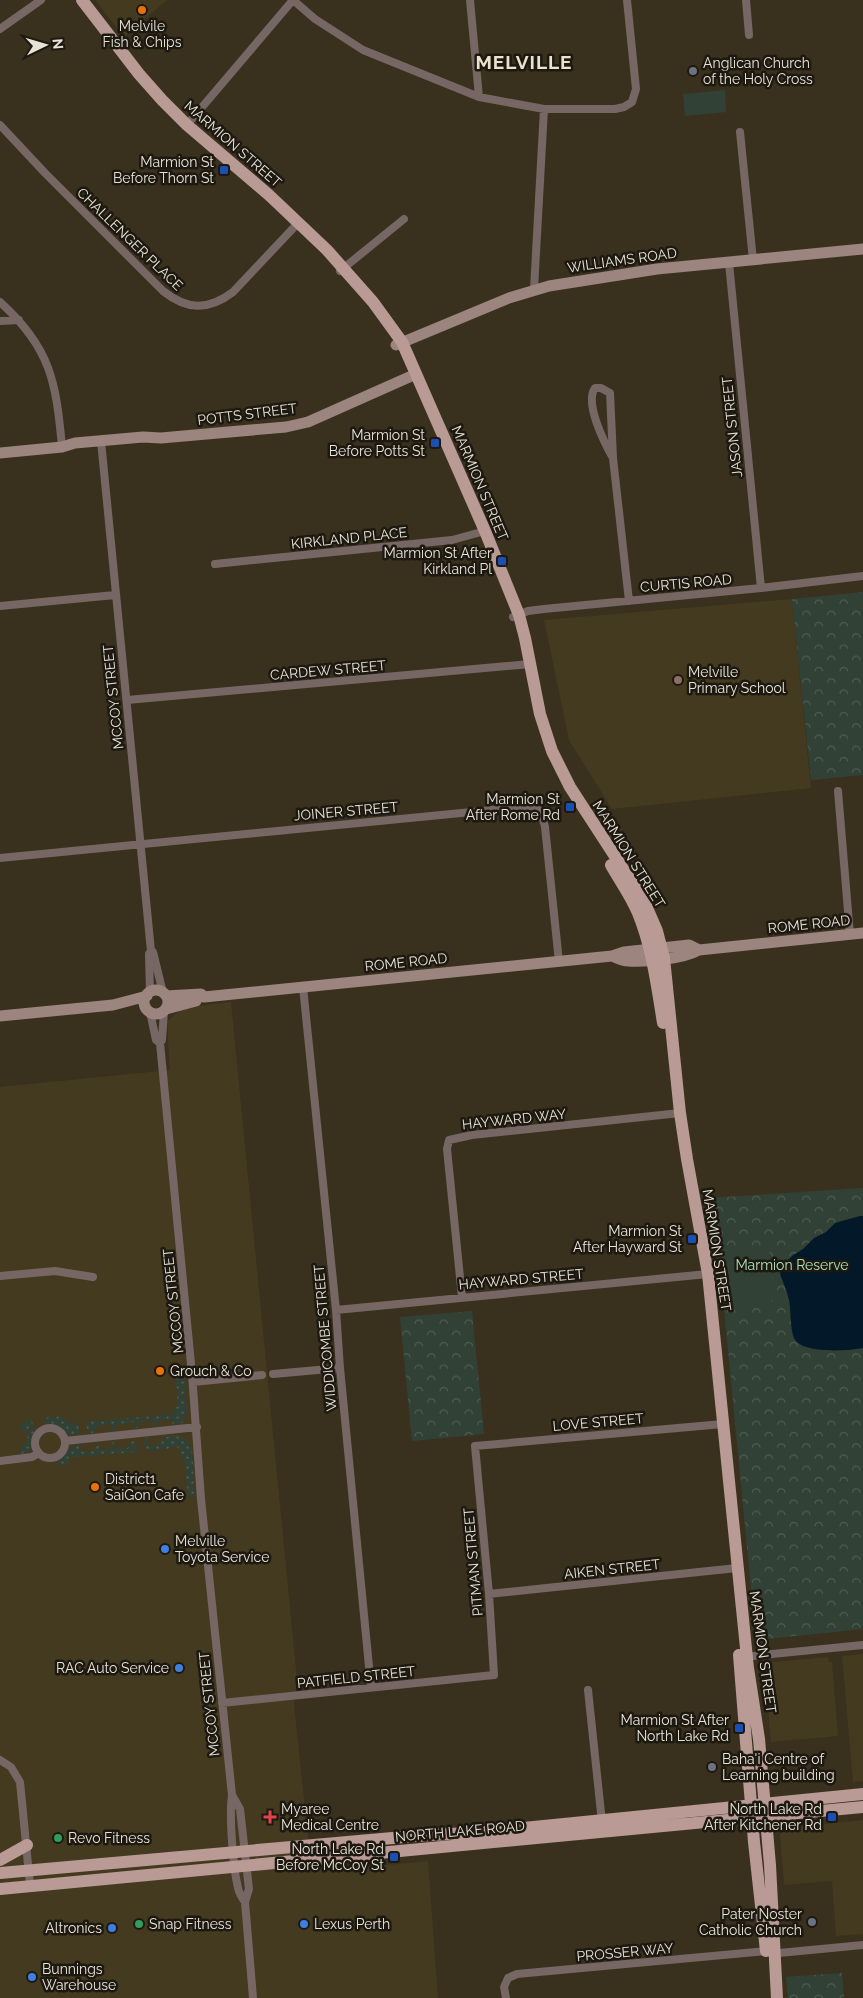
<svg xmlns="http://www.w3.org/2000/svg" width="863" height="1998" font-family="Raleway,sans-serif">
<defs>
<pattern id="grass-dots" width="8" height="8" patternUnits="userSpaceOnUse" patternTransform="scale(1.25)"><rect width="8" height="8" fill="#314136"/><path d="M2 2h.1M6 6h.1" fill="none" stroke="#4f5c52" stroke-width="1.8" stroke-linecap="round"/></pattern>
<pattern id="park-crowns" width="20" height="18" patternUnits="userSpaceOnUse" patternTransform="scale(1.25)"><rect width="20" height="18" fill="#314136"/><path d="M2 6a3 3 0 1 1 6 0M12 15a3 3 0 1 1 6 0" fill="none" stroke="#4f5c52"/></pattern>
</defs>
<rect width="100%" height="100%" fill="#39311e"/>
<path fill="#443a20" d="M95 0H167L124 37Z
M792 599 811 788 612 809 569 740 544 620Z
M231 1002 297 1680 294 1704 311 1866 357 1868 428 1861 438 1998H0V1087L170 1070 167 1022 182 1008Z
M863 1654V1781L853 1782 842 1656Z
M828 1657 829 1662H832L838 1736 771 1742 764 1663Z
M863 1820V1934L836 1936 832 1881 784 1885 780 1834 787 1828Z"/>
<path fill="url(#grass-dots)" d="M180 1366 184 1369 187 1412 182 1423 171 1426 174 1419 159 1420 155 1427 153 1428 154 1420 140 1422 136 1429H133L136 1422 117 1424 113 1431 110 1432 112 1424 97 1426 93 1433H88L86 1422 174 1414V1407L178 1406 175 1369 172 1367Z
M61 1416 62 1419H68L69 1424 78 1423 79 1434 69 1435 58 1426 46 1424 42 1418Z
M32 1419 34 1434 31 1450 26 1453 16 1455 22 1452V1444L28 1443 27 1431H21L20 1424H25V1420Z
M178 1436 186 1439 192 1449 195 1495 188 1496 184 1457H178L182 1451 174 1445 169 1449 147 1450 144 1444V1440L147 1437 149 1446 160 1444 164 1437Z
M133 1440 136 1442 137 1458 135 1452 75 1457 68 1458V1465L58 1466C59 1454 70 1445 82 1445L79 1451 80 1452 94 1451 98 1443H101L98 1450 109 1449 113 1442H116L113 1449 128 1448Z"/>
<path fill="url(#park-crowns)" d="M863 592V775L811 780 792 599Z
M863 1188V1629L756 1640 721 1277 708 1198Z
M472 1311 484 1434 412 1441 400 1317Z
M842 1973 844 1998H788L786 1977Z"/>
<path fill="#314136" d="M725 90 726 112 685 116 683 94Z
M769 1249 775 1300 728 1305 722 1253Z"/>
<path fill="#031829" d="M860 1216H863V1348C848 1351 801 1354 794 1338 790 1329 791 1310 789 1300 787 1291 783 1282 780 1274L784 1264 792 1256 803 1249 814 1238 826 1232 835 1223Z"/>
<g fill="none" stroke-linecap="round" stroke-linejoin="round">
<path stroke="#766764" stroke-width="8" d="M293 0 315 19 363 50 479 97 544 109H615L624 107 632 102 636 89 627 0
M470 0 479 97
M746 0 749 35
M0 29 41 0
M0 125 45 173 163 291C187 310 208 311 233 292L299 222
M186 126 293 0
M740 132 753 260
M729 263 761 588
M340 271 404 219
M534 289 544 109
M0 302C51 348 56 382 62 447
M0 321 19 320
M101 441 151 951 153 952 163 993
M613 458C605 444 584 403 595 388H601L610 393 613 458 629 601
M215 564 452 540 485 531
M0 606 115 595
M513 617 528 611 544 609 761 588 863 576
M127 700 530 664
M838 791 850 935
M0 858 532 806 541 811 545 827 559 962
M149 954 150 993
M303 987 336 1310 340 1368 371 1687
M164 1011 162 1040 160 1043 192 1374 201 1499 232 1795C229 1816 233 1867 238 1888 239 1893 242 1898 245 1902
M150 1012 156 1040 160 1043
M0 1276 55 1271 93 1277
M462 1297 447 1149 449 1140 472 1135 680 1113
M336 1310 708 1274
M273 1374 340 1368
M193 1382 262 1375
M35 1443a15 15 0 1 1 30 0a15 15 0 1 1-30 0Z
M65 1441 197 1427
M0 1461 32 1457 39 1453
M489 1594 737 1568
M743 1657 863 1645
M588 1690 602 1822
M222 1703 494 1675 489 1594 475 1446 723 1424
M0 1760 11 1767 20 1782 30 1885
M232 1795 240 1809 249 1889 245 1902 253 1998
M774 1952 779 1953 863 1945
M506 1998 504 1987 508 1978 517 1974 766 1951"/>
<path stroke="#9c847f" stroke-width="11" d="M396 345 509 298 549 286 657 269 863 249
M0 453 62 447 75 443 143 437 161 438 286 427 308 422 416 374
M612 956C617 958 622 961 628 961 647 962 683 959 699 950L863 933
M144 1002a12 12 0 1 1 24 0a12 12 0 1 1-24 0Z
M166 996 201 994 204 997 612 956 624 952 689 945 699 950
M166 1009 196 1001
M0 1016 113 1005 147 996"/>
<path stroke="#b99a94" stroke-width="12" d="M82 0 139 74 162 100 187 125 269 195 327 250 373 302 402 342 485 531 519 615 525 638 540 714 552 751 570 787 644 901 657 931 664 958 680 1113 687 1159 708 1274 748 1668 759 1739 770 1865 777 1998
M611 865C620 881 631 896 638 913 652 947 657 986 663 1023
M739 1655 754 1842 766 1951
M0 1860 27 1845
M0 1873 415 1836 484 1832 863 1794
M0 1889 863 1807"/>
</g>
<g fill="#e8710a" stroke="#1d1911" stroke-width="2">
<circle cx="142" cy="10" r="5"/>
<circle cx="160" cy="1371" r="5"/>
<circle cx="95" cy="1487" r="5"/>
</g>
<g fill="#6b7280" stroke="#1d1911" stroke-width="2">
<circle cx="693" cy="71" r="5"/>
<circle cx="712" cy="1767" r="5"/>
<circle cx="812" cy="1922" r="5"/>
</g>
<g fill="#1a4fb4" stroke="#1d1911" stroke-width="2">
<rect x="219" y="165" width="10" height="10" rx="2.5"/>
<rect x="430" y="438" width="10" height="10" rx="2.5"/>
<rect x="497" y="556" width="10" height="10" rx="2.5"/>
<rect x="565" y="802" width="10" height="10" rx="2.5"/>
<rect x="687" y="1234" width="10" height="10" rx="2.5"/>
<rect x="734" y="1723" width="10" height="10" rx="2.5"/>
<rect x="827" y="1812" width="10" height="10" rx="2.5"/>
<rect x="389" y="1852" width="10" height="10" rx="2.5"/>
</g>
<circle fill="#8d6e63" stroke="#1d1911" stroke-width="2" cx="678" cy="680" r="5"/>
<g fill="#3f7fe0" stroke="#1d1911" stroke-width="2">
<circle cx="165" cy="1549" r="5"/>
<circle cx="179" cy="1668" r="5"/>
<circle cx="304" cy="1924" r="5"/>
<circle cx="112" cy="1928" r="5"/>
<circle cx="32" cy="1977" r="5"/>
</g>
<path fill="#e0444e" stroke="#1d1911" stroke-width="2" d="M267.5 1809.5h5v5h5v5h-5v5h-5v-5h-5v-5h5z"/>
<g fill="#2e9e5b" stroke="#1d1911" stroke-width="2">
<circle cx="58" cy="1838" r="5"/>
<circle cx="139" cy="1924" r="5"/>
</g>
<g text-anchor="middle" stroke-width="5" stroke-linejoin="round" paint-order="stroke">
<g font-size="14" fill="#e7e3d7" stroke="#1d1911" text-anchor="start">
<text x="142" y="31" text-anchor="middle">Melvile<tspan x="142" dy="16">Fish &amp; Chips</tspan></text>
<text x="703" y="68">Anglican Church<tspan x="703" dy="16">of the Holy Cross</tspan></text>
<text x="214" y="167" text-anchor="end">Marmion St<tspan x="214" dy="16">Before Thorn St</tspan></text>
<text x="425" y="440" text-anchor="end">Marmion St<tspan x="425" dy="16">Before Potts St</tspan></text>
<text x="492" y="558" text-anchor="end">Marmion St After<tspan x="492" dy="16">Kirkland Pl</tspan></text>
<text x="688" y="677">Melville<tspan x="688" dy="16">Primary School</tspan></text>
<text x="560" y="804" text-anchor="end">Marmion St<tspan x="560" dy="16">After Rome Rd</tspan></text>
<text x="682" y="1236" text-anchor="end">Marmion St<tspan x="682" dy="16">After Hayward St</tspan></text>
<text x="170" y="1376">Grouch &amp; Co</text>
<text x="105" y="1484">District1<tspan x="105" dy="16">SaiGon Cafe</tspan></text>
<text x="175" y="1546">Melville<tspan x="175" dy="16">Toyota Service</tspan></text>
<text x="169" y="1673" text-anchor="end">RAC Auto Service</text>
<text x="729" y="1725" text-anchor="end">Marmion St After<tspan x="729" dy="16">North Lake Rd</tspan></text>
<text x="722" y="1764">Baha'i Centre of<tspan x="722" dy="16">Learning building</tspan></text>
<text x="281" y="1814">Myaree<tspan x="281" dy="16">Medical Centre</tspan></text>
<text x="822" y="1814" text-anchor="end">North Lake Rd<tspan x="822" dy="16">After Kitchener Rd</tspan></text>
<text x="68" y="1843">Revo Fitness</text>
<text x="384" y="1854" text-anchor="end">North Lake Rd<tspan x="384" dy="16">Before McCoy St</tspan></text>
<text x="802" y="1919" text-anchor="end">Pater Noster<tspan x="802" dy="16">Catholic Church</tspan></text>
<text x="149" y="1929">Snap Fitness</text>
<text x="314" y="1929">Lexus Perth</text>
<text x="102" y="1933" text-anchor="end">Altronics</text>
<text x="42" y="1974">Bunnings<tspan x="42" dy="16">Warehouse</tspan></text>
</g>
<g font-size="14" fill="#e7e3d7" stroke="#1d1911">
<text transform="translate(233 144) rotate(41)" y="5">MARMION STREET</text>
<text transform="translate(130 239) rotate(44)" y="5">CHALLENGER PLACE</text>
<text transform="translate(622 260) rotate(-8)" y="5">WILLIAMS ROAD</text>
<text transform="translate(247 414) rotate(-7)" y="5">POTTS STREET</text>
<text transform="translate(732 427) rotate(-96)" y="5">JASON STREET</text>
<text transform="translate(480 483) rotate(67)" y="5">MARMION STREET</text>
<text transform="translate(349 538) rotate(-6)" y="5">KIRKLAND PLACE</text>
<text transform="translate(686 583) rotate(-5)" y="5">CURTIS ROAD</text>
<text transform="translate(328 670) rotate(-5)" y="5">CARDEW STREET</text>
<text transform="translate(113 697) rotate(-96)" y="5">MCCOY STREET</text>
<text transform="translate(346 811) rotate(-5)" y="5">JOINER STREET</text>
<text transform="translate(629 854) rotate(58)" y="5">MARMION STREET</text>
<text transform="translate(809 924) rotate(-6)" y="5">ROME ROAD</text>
<text transform="translate(406 962) rotate(-6)" y="5">ROME ROAD</text>
<text transform="translate(514 1119) rotate(-6)" y="5">HAYWARD WAY</text>
<text transform="translate(717 1250) rotate(81)" y="5">MARMION STREET</text>
<text transform="translate(521 1279) rotate(-5)" y="5">HAYWARD STREET</text>
<text transform="translate(173 1301) rotate(-96)" y="5">MCCOY STREET</text>
<text transform="translate(325 1338) rotate(-95)" y="5">WIDDICOMBE STREET</text>
<text transform="translate(598 1422) rotate(-5)" y="5">LOVE STREET</text>
<text transform="translate(473 1562) rotate(-95)" y="5">PITMAN STREET</text>
<text transform="translate(612 1569) rotate(-6)" y="5">AIKEN STREET</text>
<text transform="translate(763 1652) rotate(82)" y="5">MARMION STREET</text>
<text transform="translate(356 1677) rotate(-6)" y="5">PATFIELD STREET</text>
<text transform="translate(209 1704) rotate(-96)" y="5">MCCOY STREET</text>
<text transform="translate(460 1831) rotate(-5)" y="5">NORTH LAKE ROAD</text>
<text transform="translate(625 1952) rotate(-5)" y="5">PROSSER WAY</text>
</g>
<g font-size="14" fill="#abe0bc" stroke="#1d1911">
<text x="792" y="1270">Marmion Reserve</text>
</g>
<g font-size="19" font-weight="bold" letter-spacing="1" fill="#ebe2cb" stroke="#1d1911">
<text x="524" y="69">MELVILLE</text>
</g>
</g>
<g transform="translate(45 45) rotate(85)" stroke="#1d1911" stroke-width="4" paint-order="stroke">
<path d="M0-4L9 19L0 12L-9 19Z" fill="#e7e3d7"/>
<text y="-8" font-size="14" font-weight="bold" text-anchor="middle" fill="#e7e3d7">N</text>
</g>
</svg>
